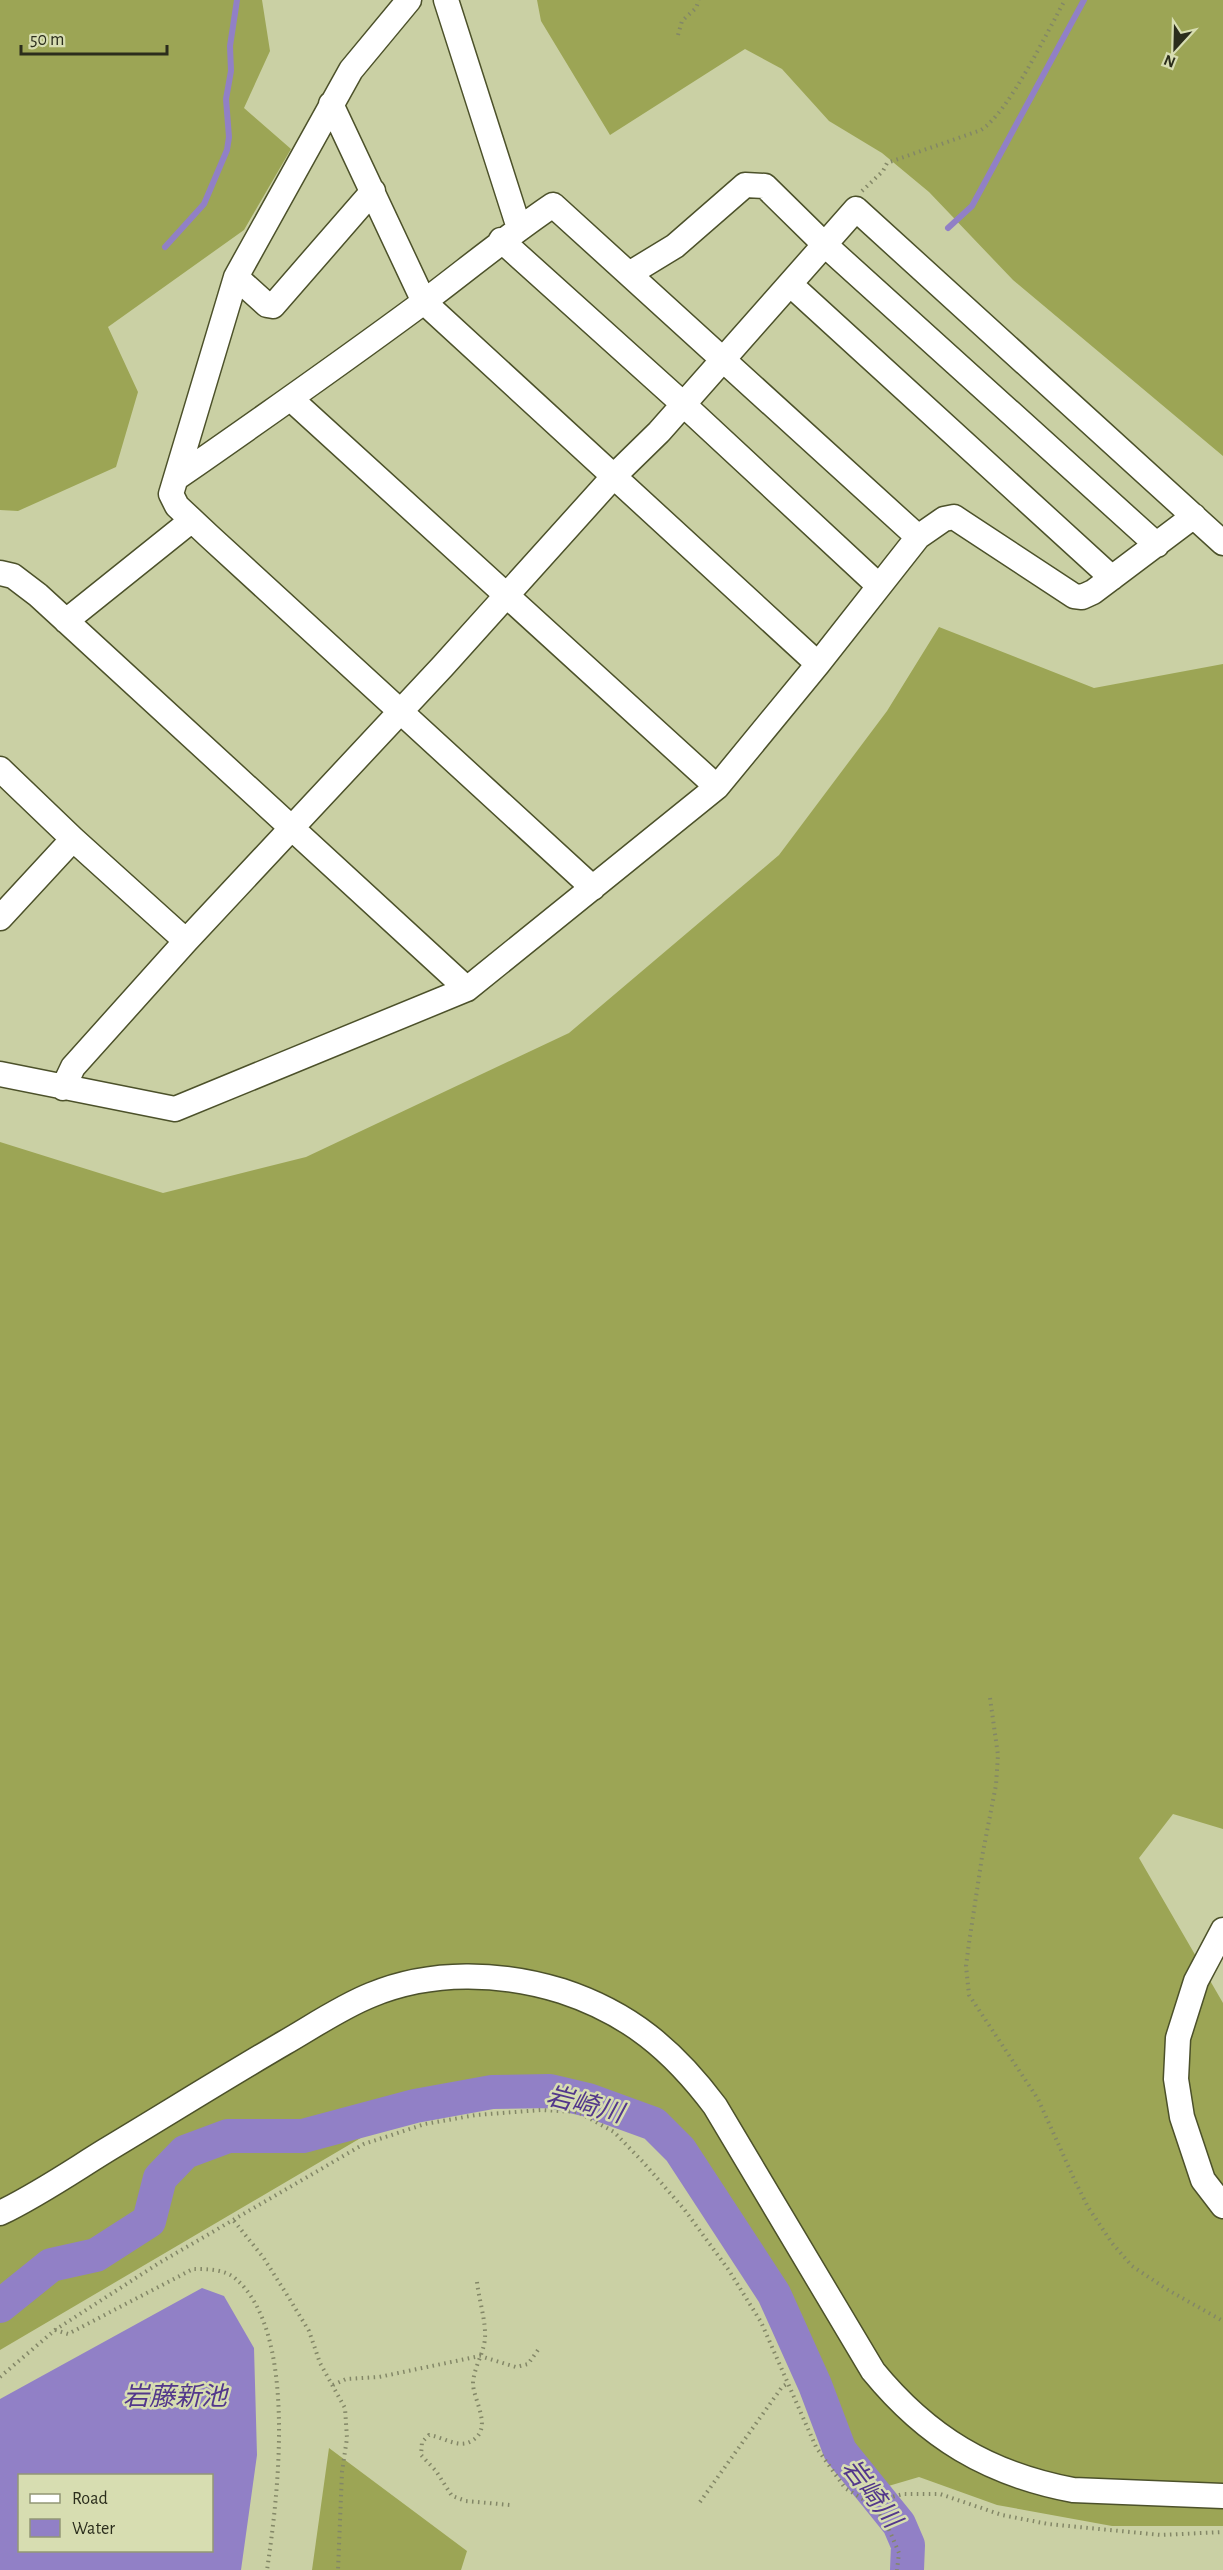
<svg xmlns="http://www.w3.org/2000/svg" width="1223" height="2570" font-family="'Alegreya Sans','Noto Sans JP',sans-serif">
<rect width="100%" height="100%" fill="#cad0a4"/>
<path fill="#9ca555" d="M0 0H262L270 51 244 108 291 149 244 230 108 327 138 392 116 467 18 511 0 510Z
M537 0H1223V456L1013 280 929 192 882 153 829 121 782 69 745 49 610 135 541 21Z
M939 627 1094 688 1223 664V1829L1173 1814 1139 1858 1223 2003V2526H1112L997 2505 919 2477 868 2492 830 2448 755 2280 679 2171 614 2103 569 2084 444 2089 0 2350V1142L163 1193 306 1157 569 1033 779 855 887 711Z
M329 2448 467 2551 461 2570H312Z"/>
<path fill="#9180c6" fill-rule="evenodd" d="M202 2288 224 2296 254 2348 257 2455 241 2570H0V2399ZM20 2476H212V2550H20Z"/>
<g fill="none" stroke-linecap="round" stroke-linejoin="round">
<path stroke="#9180c6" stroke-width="6" d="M948 228 972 206 1084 0
M165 247 204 204 227 150 229 137 226 99 231 71 230 46 237 0"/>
<path stroke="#9180c6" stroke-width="34" d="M0 2306 51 2265 96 2255 149 2221 160 2178 185 2152 228 2136H303L415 2106 492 2092 550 2091 588 2100 654 2124 680 2150 774 2294 815 2385 840 2451 899 2524 908 2545 907 2570"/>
<defs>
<path id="minor" d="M409 0 351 70 236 277 171 494 177 506 209 536 593 888
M446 0 519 228
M331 104 424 302 818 664
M501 240 682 403 879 586
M629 274 675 246 745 185 765 186 824 244 1157 545
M236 277 267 305 273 306 373 191
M791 285 1112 578
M291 399 717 787
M178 477C260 420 341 363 421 304 465 271 507 236 553 205L918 537
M0 573 13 576 38 595 467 989
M66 621 192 520
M0 769 73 839 186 941
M0 918 73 839
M0 1074 175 1109 467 989 717 787 818 664 918 537 944 519 954 517 963 523 1074 596 1082 597 1093 592 1194 516
M63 1088 73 1067 186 941 443 666 614 476 659 432 856 209 1223 543
M1223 1930 1196 1981 1178 2038 1176 2079 1182 2117 1203 2180 1223 2206
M0 2213C36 2196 71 2172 105 2151 165 2115 224 2078 284 2043 312 2027 341 2007 371 1995 431 1970 501 1972 562 1991 629 2013 673 2050 715 2106L873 2371C927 2437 988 2474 1073 2490L1223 2496"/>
</defs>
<use href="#minor" stroke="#4c512a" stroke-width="27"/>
<path stroke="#838767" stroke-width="4" stroke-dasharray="1.5 4.5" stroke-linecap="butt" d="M678 35 682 21 696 8 699 0
M862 191 883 171 887 163 981 130C1009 112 1047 32 1065 0
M990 1698 998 1755 996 1785 982 1857 969 1943 966 1966 969 1995 1038 2099 1075 2181 1088 2207 1112 2243 1132 2266 1168 2290 1223 2321
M234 2221 263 2257 289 2298 309 2331 320 2363 345 2408 347 2438 342 2472 338 2570
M477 2282C479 2300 486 2321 485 2338 484 2353 474 2367 473 2383 473 2400 493 2427 473 2440 460 2450 444 2437 429 2435L422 2442 421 2455 436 2471 452 2496 466 2501 510 2505
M55 2330 68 2334 193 2269C207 2269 225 2269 236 2279 298 2333 278 2496 267 2570
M0 2377 55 2330 159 2263 364 2144 425 2124 476 2115 541 2110 578 2112 614 2132 643 2162 684 2209 728 2269 761 2322 816 2447 845 2488 869 2503 885 2520 899 2553 897 2570
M333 2385 346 2379 379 2377 480 2356 516 2367 528 2364 538 2350
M700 2502 782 2387 788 2383
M870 2503 903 2494H940L1002 2515 1048 2524 1161 2535 1223 2532"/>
<use href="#minor" stroke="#fff" stroke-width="24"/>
</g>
<g text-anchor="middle" stroke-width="5" stroke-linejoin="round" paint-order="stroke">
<g font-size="26" font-style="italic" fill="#52378b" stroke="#d7ddb1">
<text transform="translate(585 2104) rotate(14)" y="9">岩崎川</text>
<text x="175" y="2405">岩藤新池</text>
<text transform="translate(872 2493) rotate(53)" y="9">岩崎川</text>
</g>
</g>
<rect x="18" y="2474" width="195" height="78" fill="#d7ddb1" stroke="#929775" stroke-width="1.5"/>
<rect x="30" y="2494" width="30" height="9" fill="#ffffff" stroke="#929775" stroke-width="1.5"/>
<text x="72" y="2504" font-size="18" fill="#2b2d1c">Road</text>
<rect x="30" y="2519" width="30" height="18" fill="#9180c6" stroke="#929775" stroke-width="1.5"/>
<text x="72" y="2534" font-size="18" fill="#2b2d1c">Water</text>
<g transform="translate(1175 48) rotate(202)" stroke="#d7ddb1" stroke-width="4.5" paint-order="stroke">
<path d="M0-4.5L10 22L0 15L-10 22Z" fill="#2b2d1c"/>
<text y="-9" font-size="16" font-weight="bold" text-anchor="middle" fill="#2b2d1c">N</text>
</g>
<path d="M21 45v9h146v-9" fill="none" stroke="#2b2d1c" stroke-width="3"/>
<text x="30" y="45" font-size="18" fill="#2b2d1c" stroke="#d7ddb1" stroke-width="4.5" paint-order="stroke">50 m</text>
</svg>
